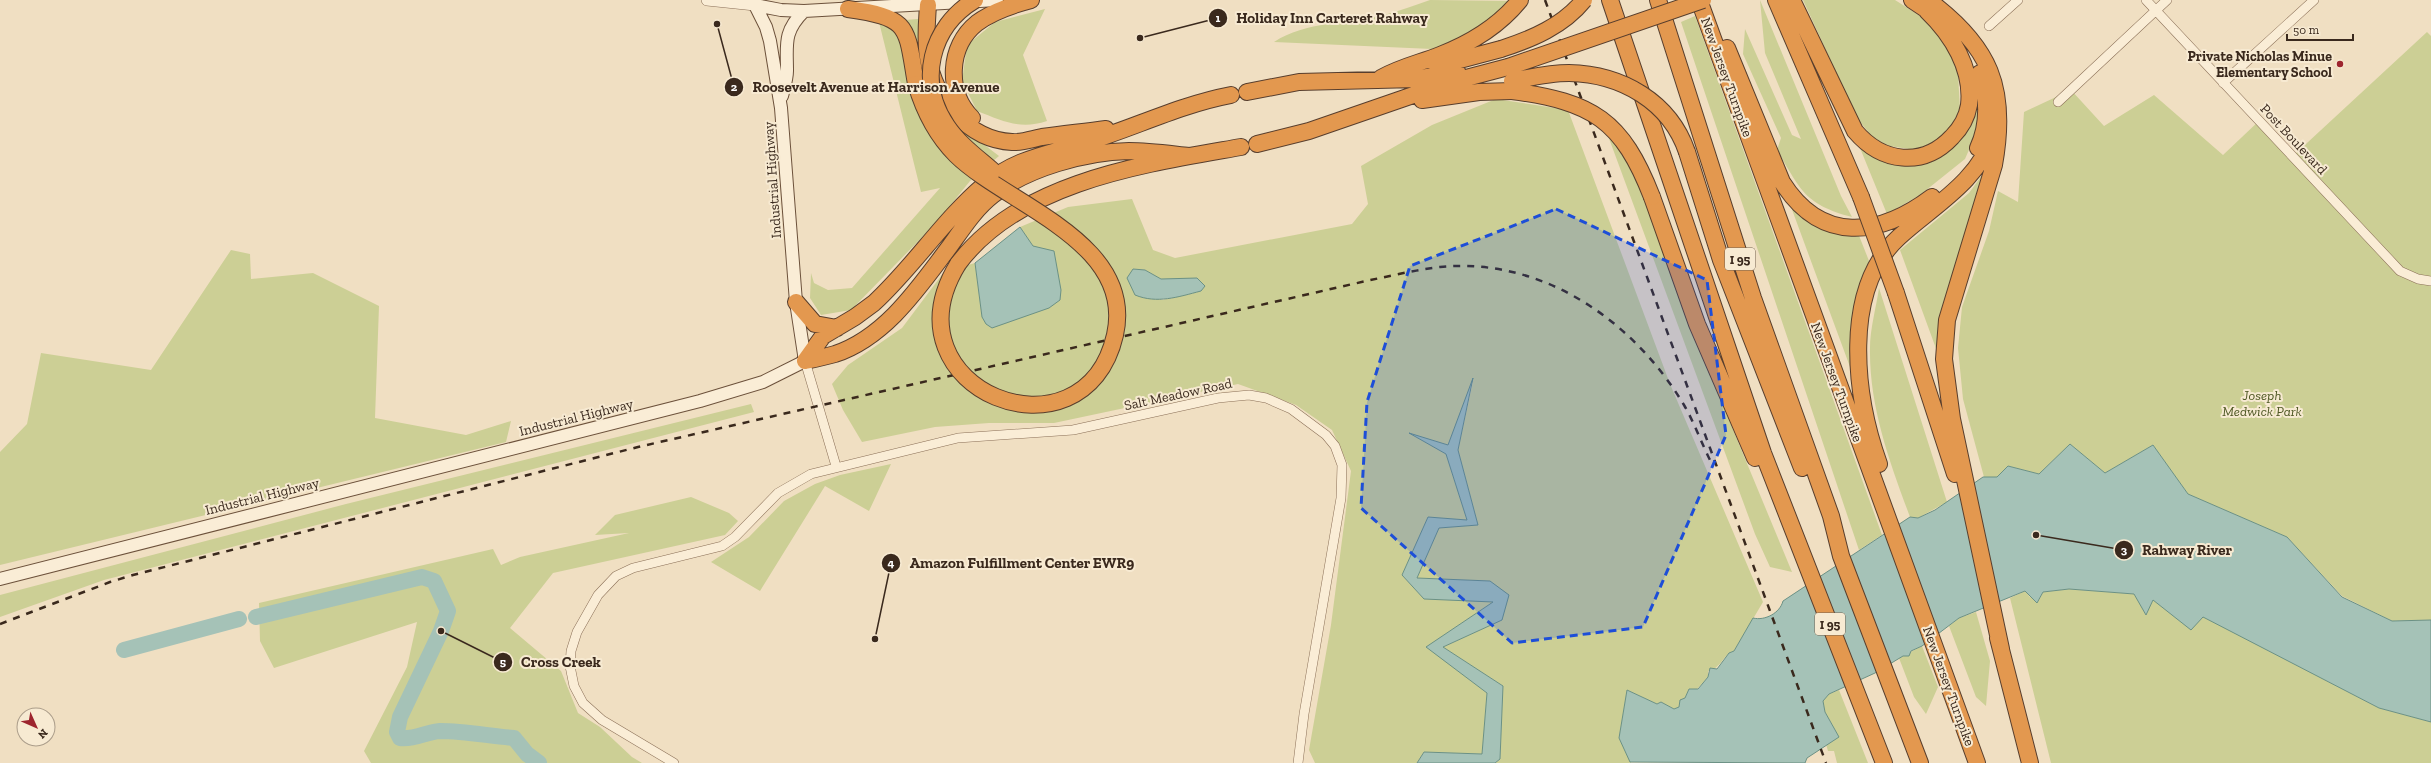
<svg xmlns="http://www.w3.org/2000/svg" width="2431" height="763" font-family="'Zilla Slab',serif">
<rect width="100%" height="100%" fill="#f0dfc2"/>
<path fill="#cccf95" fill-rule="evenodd" d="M1430 0 1511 1 1472 33 1432 49 1274 42C1306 21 1348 24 1384 15 1399 11 1415 5 1430 0Z
M1760 0 1841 196 1852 217C1804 204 1801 190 1777 150L1781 138 1743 54 1745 29 1792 135 1801 139 1765 53Z
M1803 0H1895L1925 19 1949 50 1958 74 1960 109 1947 134 1932 145 1916 150 1889 146 1873 138 1857 118Z
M1045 9 1023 55 1047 121C1020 130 1003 121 977 111L962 81 967 45 995 22Z
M1695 16 1882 535 1859 550 1681 22Z
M918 19 919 46 948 117 999 156 970 181 936 223 851 310 821 315 810 298 811 273 814 283 828 290 852 288 940 188 921 192 879 22Z
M2427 32 2431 36V620L2392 621 2342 596 2287 537 2188 494 2153 445 2105 473 2070 444 2039 474 2008 466 1997 477H1984L1963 399 1958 348 1962 307 1989 231 1998 191 2018 202 2024 112 2071 90 2104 126 2154 95 2223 155 2261 119 2294 155Z
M1496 99 1568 110 1670 384 1763 602 1734 651C1722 655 1722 668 1708 671V677L1697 689H1689L1685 698 1680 701 1679 707 1674 709 1661 702 1657 704 1627 690 1619 738 1631 763H1495L1500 759 1503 686 1443 647 1502 620 1490 581 1417 578 1439 528 1478 525 1458 450 1473 381 1448 445 1411 434 1446 454 1467 520 1428 517 1402 575 1424 599 1494 601 1427 647 1487 693 1482 754 1424 752 1417 763H1315L1309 750 1331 625 1351 471 1332 430 1296 405 1238 384 1054 423H989L935 427 862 442 843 410 832 384 848 365 902 328 944 272 975 263 982 316 1033 246 1020 227 1068 207 1132 199 1153 250 1175 258 1352 224 1368 204 1361 166 1432 125ZM1134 269 1145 270 1161 279 1201 291 1162 300 1127 278Z
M1979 100 1981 122 1965 159 1920 195 1887 214 1860 148 1919 163 1943 156 1965 135Z
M1607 133 1629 159 1712 379 1792 572 1770 567 1755 534Z
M1988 167 1938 354 1900 250 1969 193Z
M1787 196C1810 221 1821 235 1858 233L1871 266 1853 375Z
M231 250 250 254 251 279 313 273 379 306 375 418 466 435 511 421 506 442 0 565V452L27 424 41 353 151 370Z
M1879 288 1947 502 1918 518 1910 517C1890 463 1869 407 1870 348 1870 329 1876 308 1879 288Z
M751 404 754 412 104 580 0 617V595L346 504Z
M891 464 869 511 825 486 760 591 711 562 749 537 784 501 815 484 840 475Z
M691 497 729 513 738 521 725 535 553 573 510 628 561 671 578 713 600 727 632 757 642 763H371L364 751 407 667 417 622 274 668 260 641 259 603 493 549 501 565 520 557 629 533 595 535 615 515Z
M2069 589 2134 594 2146 614 2153 600 2191 629 2203 616 2379 708 2431 722V763H2051L2010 598 2025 591 2030 597 2039 600 2043 592Z
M1976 612 1990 661 1986 706 1976 697 1949 626 1959 618Z
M1922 646 1938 687 1926 714 1914 697 1899 658Z
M1839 690 1868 763H1837L1834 751H1828L1826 744 1830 741 1833 726 1825 712 1823 701 1829 694Z"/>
<path fill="#a5c2b7" stroke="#6b9185" d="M1020 227 1033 246 1054 251 1061 290 1060 300 1049 308 992 328 986 324 982 317 975 263Z
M1133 269 1145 270 1161 279 1197 278 1205 286 1201 291C1178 297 1157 304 1135 295L1127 278Z
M1473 378 1458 450 1478 525 1439 528 1417 578 1490 581 1509 595 1502 620 1443 647 1503 686 1500 759 1495 763H1417L1424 752 1482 754 1487 693 1426 647 1493 602 1424 599 1402 575 1428 517 1467 520 1446 454 1409 433 1448 445Z
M2070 444 2105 473 2153 445 2188 494 2287 537 2342 597 2392 621 2431 620V722L2379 708 2203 617 2191 630 2153 600 2146 615 2134 594 2069 589 2043 592 2037 603 2025 591 2020 593 1959 618 1922 646 1911 651 1909 656H1903L1875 673 1829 694 1823 701 1825 712 1839 737 1807 758 1805 763 1630 762 1619 738 1627 690 1657 704 1661 702 1674 709 1679 707 1680 700 1685 698 1689 689H1698L1708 677 1710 668 1717 669 1729 653 1734 651 1753 618C1765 621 1780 613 1783 601L1910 517 1918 518 1935 510 1983 477H1997L2008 466 2039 474Z"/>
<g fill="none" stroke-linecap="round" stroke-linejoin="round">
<path stroke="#a5c2b7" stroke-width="16" d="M256 617 422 577 434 581 448 611 441 631 400 717 397 732 400 738C414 740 426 732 440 731 465 731 489 736 514 738L527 754 539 763
M124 650 239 619"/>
<defs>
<path id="minor" d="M2146 0 2400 271 2418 279 2431 281
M1989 26 2018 0
M2223 83 2314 0
M2058 102 2167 0
M805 361 836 466
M674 763 602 720 583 703 574 686 570 666 571 651 577 632 598 595 616 576 633 568 722 546 735 537 778 493 811 474 958 438 1073 430 1218 398 1249 395 1266 398 1291 409 1326 435 1335 446 1342 465 1341 498 1304 714 1298 763"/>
<path id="tertiary" d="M707 0 755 5"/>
<path id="secondary" d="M755 5 781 10 804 11 997 0
M782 96C784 88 787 79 787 71 787 44 783 32 804 11
M0 579 700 401 763 382 805 361 796 302 781 108 770 41 766 27 755 5"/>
<path id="motorway" d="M1610 0 1763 453 1884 763
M1658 0 1753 298 1831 516 1841 556 1920 763
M1699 0 1977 763
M1776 0 1861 197
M1792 0 1855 131C1882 163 1923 168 1952 137 1961 128 1967 117 1969 105 1973 69 1952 35 1927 11
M1912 0 1936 16
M1928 0C1990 46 2008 88 1994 165L1947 320 1944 359 1952 419 2001 649
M928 5C927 22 925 39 928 57 934 98 968 140 1012 142 1022 143 1032 139 1042 137 1063 134 1084 132 1106 129
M848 9C911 18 906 26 916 84
M1727 48 1782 182C1821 244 1879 237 1932 197
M1437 66 1501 49
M1381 78C1400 67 1420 63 1440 55 1471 43 1499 26 1520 0
M1247 92 1299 82 1416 79 1457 71
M1422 100 1479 92 1512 91
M972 118C946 92 948 46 977 23 993 11 1012 5 1031 0
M1257 144 1309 131 1451 82 1508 67
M1978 148C1989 124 1988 98 1980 73
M1687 152 1721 260 1802 468
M1652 197 1697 324 1755 458
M958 264C1020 181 1145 164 1241 147
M1896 293 1955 474
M796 302 815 324 837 328
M805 361 823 336 855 317 874 303C914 266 943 220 984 185 1016 158 1046 155 1084 143 1134 128 1179 105 1231 95
M805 361C815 359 825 357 835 354 886 337 919 287 950 246 963 228 975 209 993 195 1027 168 1085 152 1129 151 1149 151 1170 154 1189 156
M1879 464C1855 397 1841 290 1899 237 1933 206 1979 181 1993 135
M1998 638 2030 763"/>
</defs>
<use href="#minor" stroke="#8b7058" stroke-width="10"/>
<use href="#tertiary" stroke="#8b7058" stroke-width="12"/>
<use href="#secondary" stroke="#6c513b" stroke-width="14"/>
<use href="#motorway" stroke="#583e2d" stroke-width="18"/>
<use href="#minor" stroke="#faedd6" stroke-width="9"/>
<use href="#tertiary" stroke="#faedd6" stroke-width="11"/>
<use href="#secondary" stroke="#faedd6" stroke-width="12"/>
<use href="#motorway" stroke="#e3984f" stroke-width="16"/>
<path stroke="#3a291d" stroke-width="2.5" stroke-dasharray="7 7" stroke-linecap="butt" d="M1545 0 1826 763
M0 624 110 582 133 575 638 447 1366 281C1390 276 1415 270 1440 267 1542 257 1633 320 1684 405 1694 422 1701 442 1710 460"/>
<defs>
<path id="motorway-bridge" d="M975 0C930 27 917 82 947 126 959 144 977 157 993 171
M1501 49C1532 39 1563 26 1584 0
M1508 67 1703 0
M1512 81C1531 77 1550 73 1569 73 1622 74 1670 102 1687 152
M916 84C924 111 936 135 956 155 1007 205 1136 242 1115 335 1084 469 881 390 958 264
M1512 91C1593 102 1622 120 1652 197
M1861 197 1896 293"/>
</defs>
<use href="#motorway-bridge" stroke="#583e2d" stroke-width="18" stroke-linecap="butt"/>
<use href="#motorway-bridge" stroke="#e3984f" stroke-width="16"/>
</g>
<path fill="#1d4ed8" fill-opacity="0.2" stroke="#1d4ed8" stroke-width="3" stroke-dasharray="8 5" stroke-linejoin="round" d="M1556 209 1707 280 1726 435 1643 627 1512 643 1361 508 1367 402 1410 266Z"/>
<circle fill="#9d252e" stroke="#f7ead2" stroke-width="1.5" cx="2340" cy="64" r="4"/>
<g text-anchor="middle" stroke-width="4" stroke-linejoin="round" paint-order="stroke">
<g fill="#f7ead2" stroke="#736353" stroke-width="1">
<rect x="1725" y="248" width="30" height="22" rx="3"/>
<rect x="1815" y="613" width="30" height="22" rx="3"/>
</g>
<g font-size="13" font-weight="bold" fill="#3a291d">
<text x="1740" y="264">I 95</text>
<text x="1830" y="629">I 95</text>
</g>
<g font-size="14" font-weight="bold" fill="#3a291d" stroke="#f7ead2" text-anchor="end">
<text x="2332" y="61">Private Nicholas Minue<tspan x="2332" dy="16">Elementary School</tspan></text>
</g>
<g font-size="14" fill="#3a291d" stroke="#f7ead2">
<text transform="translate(1727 77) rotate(70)" y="5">New Jersey Turnpike</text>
<text transform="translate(2294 139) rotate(47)" y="5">Post Boulevard</text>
<text transform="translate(772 180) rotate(-94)" y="5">Industrial Highway</text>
<text transform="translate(1837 382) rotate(70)" y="5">New Jersey Turnpike</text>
<text transform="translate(1178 394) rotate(-12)" y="5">Salt Meadow Road</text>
<text transform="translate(576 417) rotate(-14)" y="5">Industrial Highway</text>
<text transform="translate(262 496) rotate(-14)" y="5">Industrial Highway</text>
<text transform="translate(1949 686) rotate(70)" y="5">New Jersey Turnpike</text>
</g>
<g font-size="14" font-style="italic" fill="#4e5723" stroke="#f7ead2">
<text x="2262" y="400">Joseph<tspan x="2262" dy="16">Medwick Park</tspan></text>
</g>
</g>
<path fill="none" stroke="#3a291d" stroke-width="1.5" d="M1140 38L1218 18M717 24L734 87M2036 535L2124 550M875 639L891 563M441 631L503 662"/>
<g fill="#3a291d" stroke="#f7ead2" stroke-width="1.5">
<circle cx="1140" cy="38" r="4"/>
<circle cx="717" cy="24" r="4"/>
<circle cx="2036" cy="535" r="4"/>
<circle cx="875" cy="639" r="4"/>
<circle cx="441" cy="631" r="4"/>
<circle cx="1218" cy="18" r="10"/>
<circle cx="734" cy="87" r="10"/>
<circle cx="2124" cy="550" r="10"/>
<circle cx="891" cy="563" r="10"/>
<circle cx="503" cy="662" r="10"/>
</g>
<g font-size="12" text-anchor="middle" font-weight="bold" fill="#fff">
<text x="1218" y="22">1</text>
<text x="734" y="91">2</text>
<text x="2124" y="554">3</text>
<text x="891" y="567">4</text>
<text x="503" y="666">5</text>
</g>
<g font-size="15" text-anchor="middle" font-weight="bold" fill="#3a291d" stroke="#f7ead2" stroke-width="4" stroke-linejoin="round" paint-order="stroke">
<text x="1332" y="23">Holiday Inn Carteret Rahway</text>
<text x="876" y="92">Roosevelt Avenue at Harrison Avenue</text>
<text x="2187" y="555">Rahway River</text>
<text x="1022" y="568">Amazon Fulfillment Center EWR9</text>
<text x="561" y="667">Cross Creek</text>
</g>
<g transform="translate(36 727) rotate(135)"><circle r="19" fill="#f7ead2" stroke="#ab9d8a"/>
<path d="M0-3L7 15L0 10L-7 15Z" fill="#9d252e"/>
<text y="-6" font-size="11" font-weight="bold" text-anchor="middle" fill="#3a291d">N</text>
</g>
<path d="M2287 34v6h66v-6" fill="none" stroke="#3a291d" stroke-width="2"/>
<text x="2293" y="34" font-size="12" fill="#3a291d" stroke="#f7ead2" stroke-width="3" paint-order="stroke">50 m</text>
</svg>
